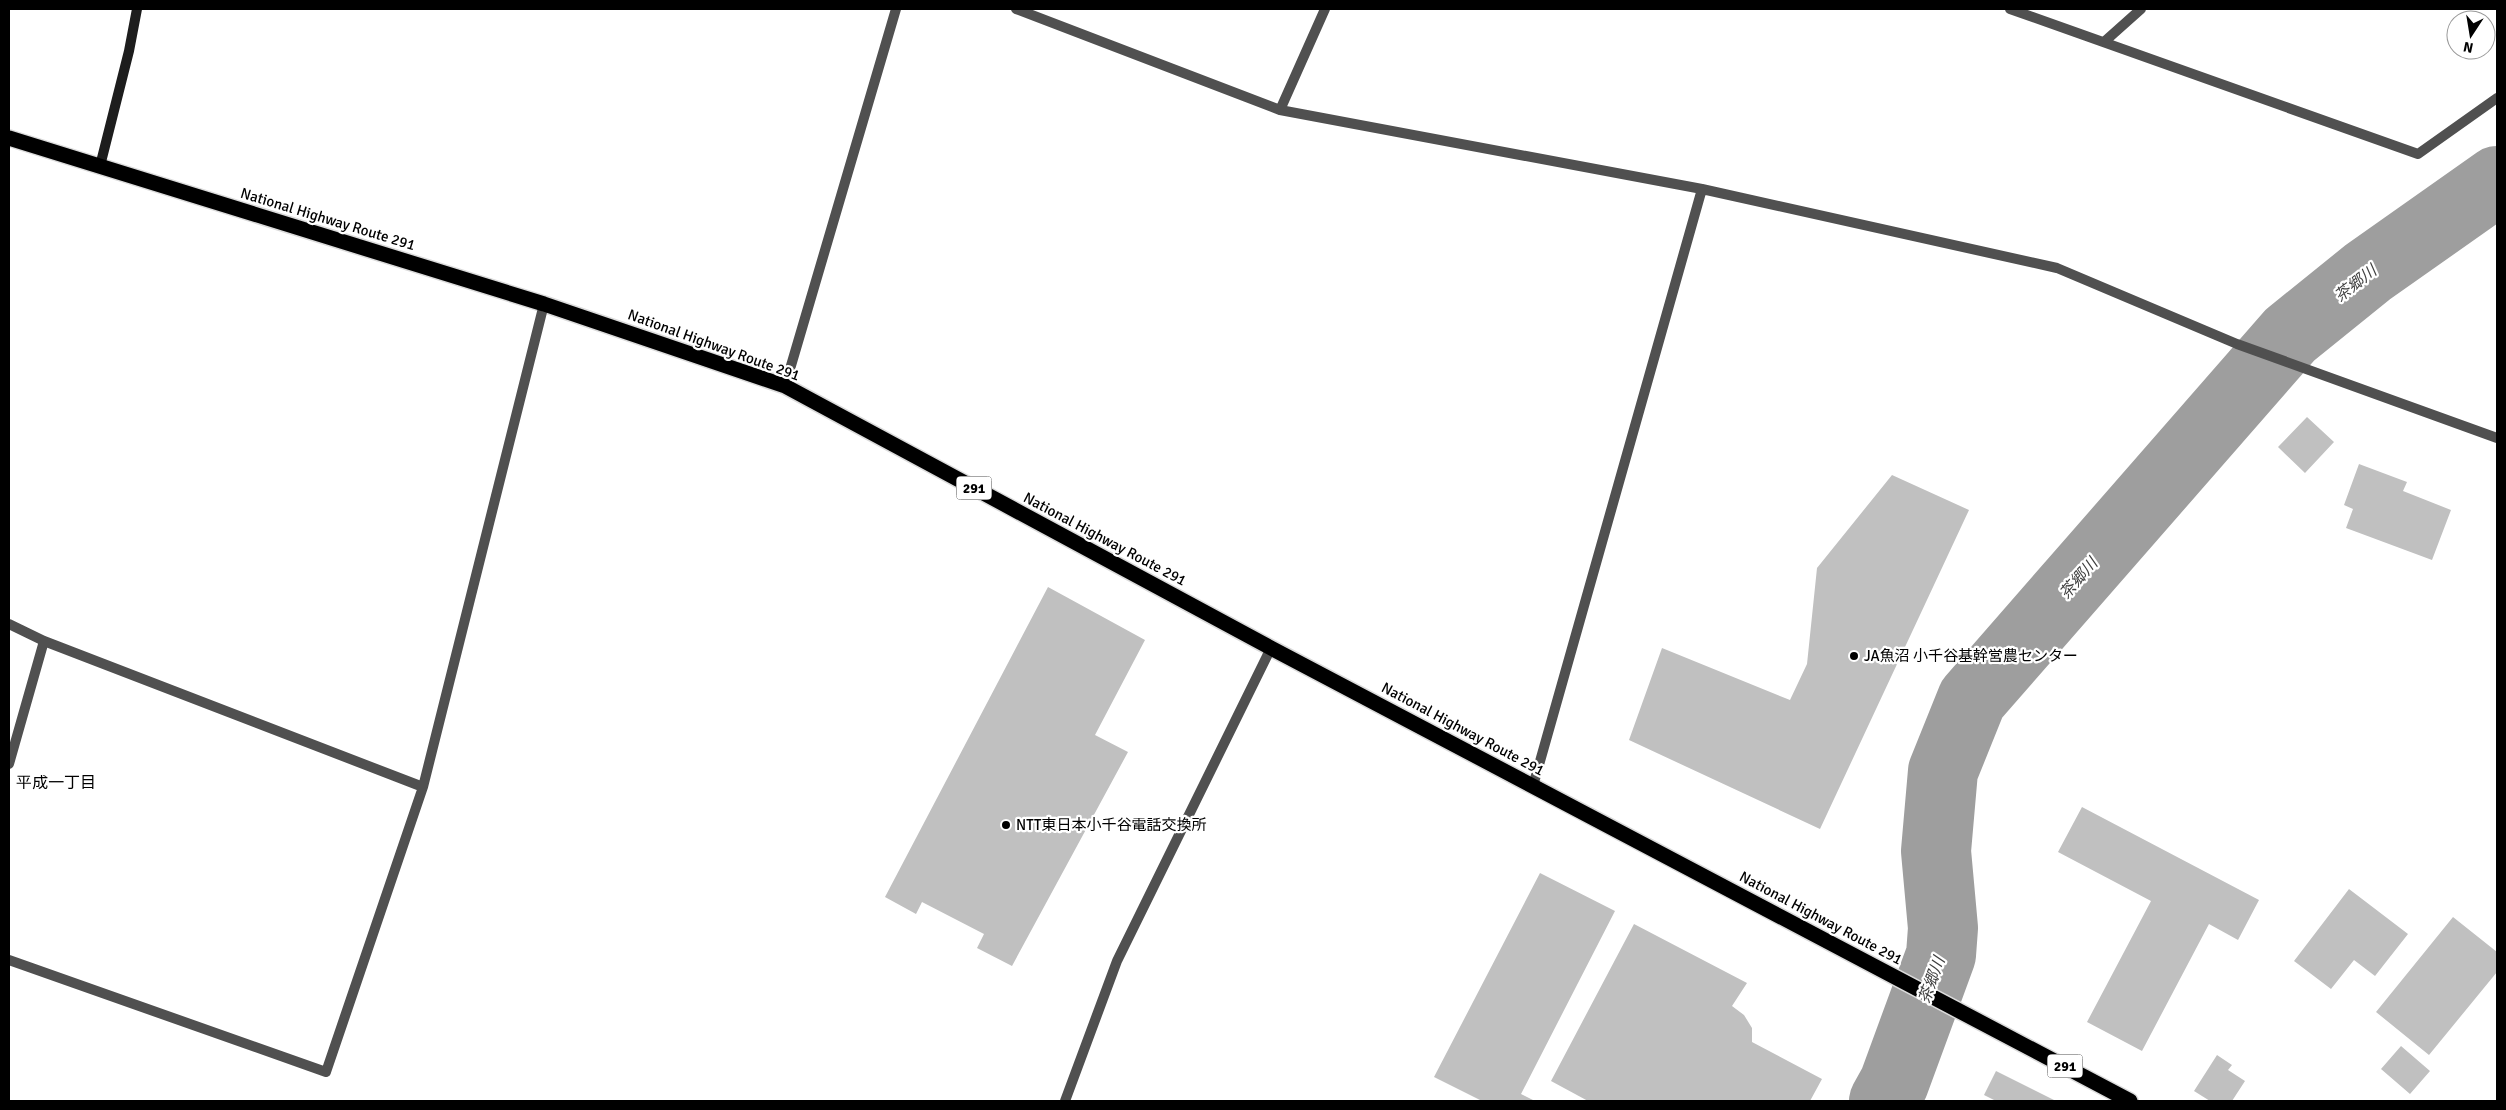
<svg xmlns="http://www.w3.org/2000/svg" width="2506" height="1110" font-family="Signika,'Noto Sans JP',sans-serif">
<rect width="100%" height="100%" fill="#fff"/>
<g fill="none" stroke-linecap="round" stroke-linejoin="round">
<path stroke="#9e9e9e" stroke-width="70" d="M1884 1101 1894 1083 1941 955 1943 928 1936 851 1943 771 1972 699 2290 335 2368 272 2497 181"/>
</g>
<path fill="#c0c0c0" d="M2307 417 2334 442 2305 473 2278 447Z
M2359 464 2407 482 2403 491 2451 510 2432 560 2346 528 2353 509 2344 505Z
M1892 475 1969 510 1820 829 1629 740 1662 648 1790 700 1807 664 1817 568Z
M1048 587 1145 640 1095 735 1128 752 1012 966 977 948 984 934 922 902 916 914 885 897Z
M2082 807 2259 900 2238 940 2209 924 2142 1051 2087 1022 2151 901 2058 852Z
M1540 873 1615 911 1521 1094 1535 1101H1482L1434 1077Z
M2349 889 2408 934 2375 976 2354 960 2331 989 2294 961Z
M2453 917 2497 952V972L2429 1055 2376 1012Z
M1634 924 1747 983 1732 1006 1744 1015 1752 1028V1042L1822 1079 1810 1101H1588L1551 1081Z
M2401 1046 2430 1071 2410 1094 2381 1069Z
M2217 1055 2232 1065 2228 1070 2245 1081 2232 1101H2210L2194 1091Z
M1996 1071 2056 1101H1996L1984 1095Z"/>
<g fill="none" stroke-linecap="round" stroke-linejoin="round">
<defs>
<path id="highway" d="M9 138 544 304 785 386 1271 648 2130 1101"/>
</defs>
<use href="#highway" stroke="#dbdbdb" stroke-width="18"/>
<path stroke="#505050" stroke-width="10" d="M1016 9 1280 110 1702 189 2057 268 2237 344 2497 438
M2010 9 2418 154 2497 98
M2104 42 2141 9
M1280 110 1325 9
M785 386 896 9
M9 624 44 641 423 787
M9 764 44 641
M1533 786 1702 189
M9 960 326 1072 423 787 544 304
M1065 1101 1117 961 1271 648"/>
<path stroke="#1d1d1d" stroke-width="10" d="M100 166 129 51 137 9"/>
<use href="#highway" stroke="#000" stroke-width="15"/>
</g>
<g fill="#000" stroke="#fff" stroke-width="2">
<circle cx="1854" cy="656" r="5"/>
<circle cx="1006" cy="825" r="5"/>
</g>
<g text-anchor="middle" stroke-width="4.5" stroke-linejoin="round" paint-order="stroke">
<g fill="#fff" stroke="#4c4c4c" stroke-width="1">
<rect x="956.5" y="476.5" width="35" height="23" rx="4"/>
<rect x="2047.5" y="1054.5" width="35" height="23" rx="4"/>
</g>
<g font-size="14" font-weight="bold" fill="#000">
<text x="974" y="493">291</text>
<text x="2065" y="1071">291</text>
</g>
<g font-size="15" fill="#000" stroke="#fff">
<text transform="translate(328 219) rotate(17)" y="5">National Highway Route 291</text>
<text transform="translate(714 345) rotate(20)" y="5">National Highway Route 291</text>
<text transform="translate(1105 539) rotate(28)" y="5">National Highway Route 291</text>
<text transform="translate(1463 729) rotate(28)" y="5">National Highway Route 291</text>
<text transform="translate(1821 918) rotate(28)" y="5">National Highway Route 291</text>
</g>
<g font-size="15" fill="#000" stroke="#fff" text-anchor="start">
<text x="1864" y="661">JA魚沼 小千谷基幹営農センター</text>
<text x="1016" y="830">NTT東日本小千谷電話交換所</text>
</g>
<g font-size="16" font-style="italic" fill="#3f3f3f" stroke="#fff">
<text transform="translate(2355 283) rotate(-38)" y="6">茶郷川</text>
<text transform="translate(2078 578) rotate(-49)" y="6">茶郷川</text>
<text transform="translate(1931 980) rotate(-70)" y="6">茶郷川</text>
</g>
<g font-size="16" fill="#000" stroke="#fff">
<text x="56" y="788">平成一丁目</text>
</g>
</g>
<rect width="2506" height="1110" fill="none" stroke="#000000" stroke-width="20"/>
<g transform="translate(2471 35) rotate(192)"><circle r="24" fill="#ffffff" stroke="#999999"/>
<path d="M0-4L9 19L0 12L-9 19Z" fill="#000000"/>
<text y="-8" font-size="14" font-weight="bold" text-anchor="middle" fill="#000000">N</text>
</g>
</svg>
